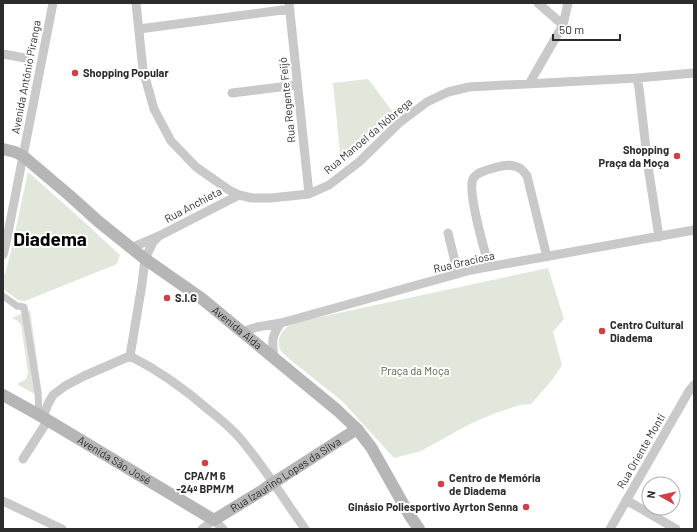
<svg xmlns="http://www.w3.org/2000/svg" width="697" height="532" font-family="Barlow,sans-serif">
<rect width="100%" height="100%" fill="#fff"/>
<path fill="#e1e8db" d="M368 79 393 112 341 162 333 83Z
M28 172 71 210 120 255 117 264 25 301 18 300 3 289V277L6 271 11 251Z
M548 268 564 319 553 332 562 365 553 379 531 404 520 405 493 414 468 425 421 451 394 458 342 401 288 358C285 355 281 352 280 349 276 339 282 329 291 325 295 323 301 322 306 320Z
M30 310 42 394 36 395 17 384 26 379 28 373 21 325 18 321 12 318Z"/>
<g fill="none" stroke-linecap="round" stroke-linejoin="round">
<path stroke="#c9c9c9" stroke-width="7" d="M3 296 17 306 24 307 38 393 39 415"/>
<path stroke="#c9c9c9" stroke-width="9" d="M136 3 143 70 154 109 171 141 196 167 229 190 239 195 252 198H271L309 194 329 185 359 162 399 123 427 102 448 92 469 87 637 78 694 73
M289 3 309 194
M538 3 563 25
M139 29 290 9
M3 54 25 58
M637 78 639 88 648 166 659 237
M529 84 563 25 568 3
M232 93 297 85
M448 233 458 274
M131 248 159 236 239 195
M3 255 6 243 53 3
M489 267C485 252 467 191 473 179 477 171 489 170 497 167 504 165 514 164 521 169 523 170 525 174 527 176L547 257
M242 332 257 327 281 323 471 270 694 230
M130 356C160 371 186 390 210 411 224 422 237 433 247 447 268 473 286 502 305 529
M130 356 142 284 145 259 153 242 159 236
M274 358C272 342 271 336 281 323
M43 417 48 404 53 395 65 386 84 376 130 356
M23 459 48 420
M626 500 676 529
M3 501 62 529
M202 529 214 520 223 529
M610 529 689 391 694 385"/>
<g stroke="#b6b6b6" stroke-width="12">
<path id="s1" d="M3 149 15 152 23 156 69 195 99 222 145 259 201 298 337 410 357 429 371 447 410 516 419 529"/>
<path id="s2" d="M3 395 39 415 214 520 263 490 273 483 357 429"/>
</g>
</g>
<g fill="#d04044" stroke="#fff" stroke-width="1.5">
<circle cx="75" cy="73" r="4"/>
<circle cx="677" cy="156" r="4"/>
<circle cx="167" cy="298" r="4"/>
<circle cx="602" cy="331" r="4"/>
<circle cx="205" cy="463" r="4"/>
<circle cx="441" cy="484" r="4"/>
<circle cx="526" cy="507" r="4"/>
</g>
<g text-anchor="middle" stroke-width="4" stroke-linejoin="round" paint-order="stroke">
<g font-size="11" font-weight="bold" fill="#2c2c2c" stroke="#fff" text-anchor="start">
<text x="83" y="77">Shopping Popular</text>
<text x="669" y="154" text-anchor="end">Shopping<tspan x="669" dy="13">Praça da Moça</tspan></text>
<text x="175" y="302">S.I.G</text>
<text x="610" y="329">Centro Cultural<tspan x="610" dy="13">Diadema</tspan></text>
<text x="205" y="480" text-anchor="middle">CPA/M 6<tspan x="205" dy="13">-24º BPM/M</tspan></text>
<text x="449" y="482">Centro de Memória<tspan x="449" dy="13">de Diadema</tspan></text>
<text x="518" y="511" text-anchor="end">Ginásio Poliesportivo Ayrton Senna</text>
</g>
<g font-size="11" fill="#2c2c2c" stroke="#fff">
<text transform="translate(26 77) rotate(-79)" y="4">Avenida Antônio Piranga</text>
<text transform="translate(287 100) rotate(-96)" y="4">Rua Regente Feijó</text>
<text transform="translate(368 136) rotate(-40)" y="4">Rua Manoel da Nóbrega</text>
<text transform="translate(193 205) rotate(-28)" y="4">Rua Anchieta</text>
<text transform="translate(464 262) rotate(-13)" y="4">Rua Graciosa</text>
<text dy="4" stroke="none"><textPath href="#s1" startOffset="296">Avenida Alda</textPath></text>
<text transform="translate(641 451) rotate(-60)" y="4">Rua Oriente Monti</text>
<text dy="4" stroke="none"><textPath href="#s2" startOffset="129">Avenida São José</textPath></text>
<text dy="4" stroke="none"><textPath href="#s2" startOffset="330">Rua Izaurino Lopes da Silva</textPath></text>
</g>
<g font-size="11" fill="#4e623f" stroke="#fff">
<text x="415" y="375">Praça da Moça</text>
</g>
<g font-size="19" font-weight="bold" fill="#000" stroke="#fff">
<text x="50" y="246">Diadema</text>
</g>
</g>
<rect width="697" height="532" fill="none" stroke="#2c2c2c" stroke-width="8"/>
<g transform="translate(661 496) rotate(278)"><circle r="19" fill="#ffffff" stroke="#ababab"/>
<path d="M0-3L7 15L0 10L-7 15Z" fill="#d04044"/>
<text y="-6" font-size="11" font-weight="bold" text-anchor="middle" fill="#2c2c2c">N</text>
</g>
<path d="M553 34v6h67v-6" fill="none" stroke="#2c2c2c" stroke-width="2"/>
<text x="559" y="34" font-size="12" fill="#2c2c2c" stroke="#ffffff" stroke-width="3" paint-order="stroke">50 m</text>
</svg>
